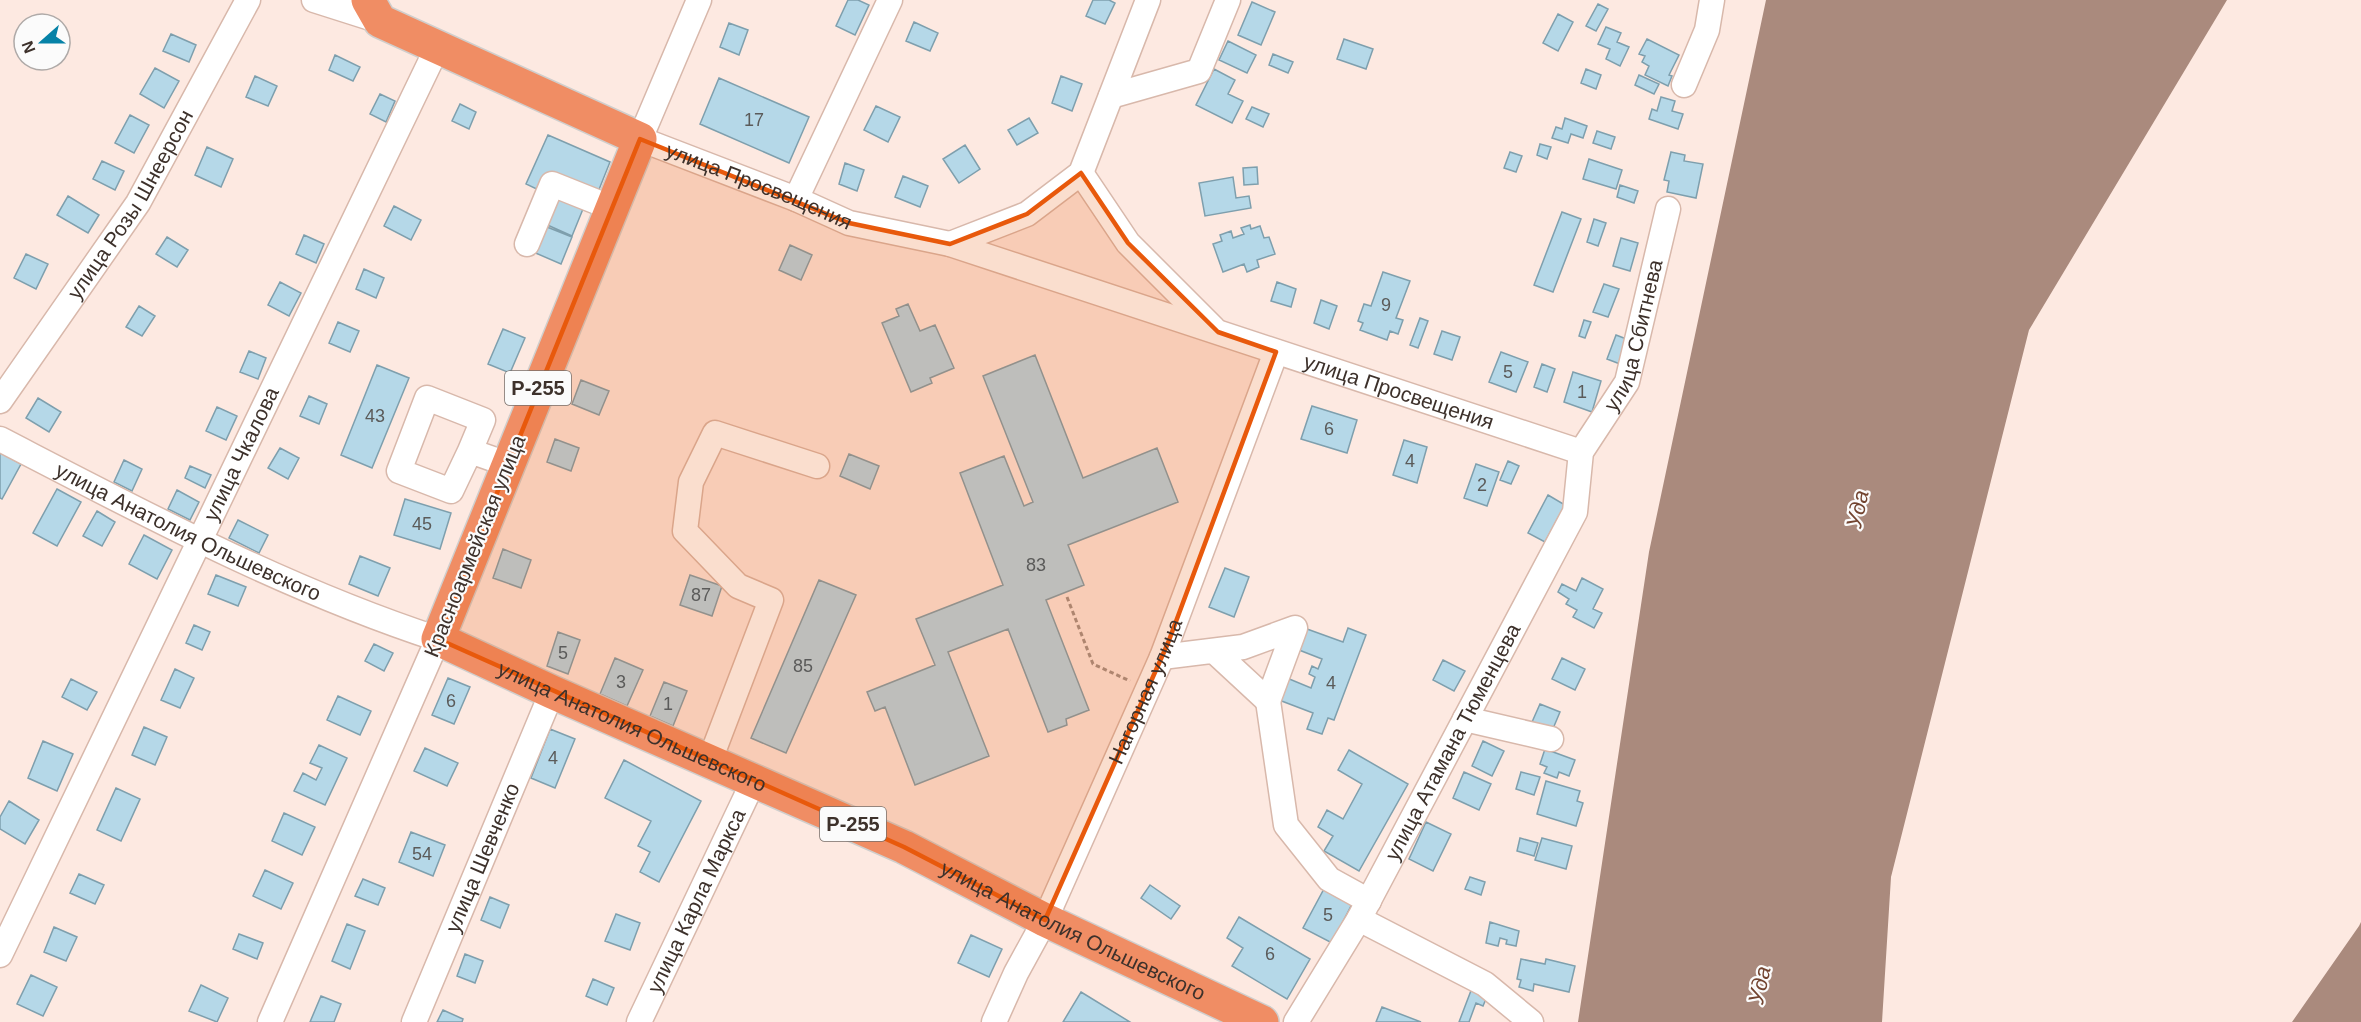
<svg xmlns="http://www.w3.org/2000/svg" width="2361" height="1022" font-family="Helvetica,sans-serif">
<rect width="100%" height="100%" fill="#fde9e1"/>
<path fill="#aa8a7d" d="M1766 0H2227L2029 330 1891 877 1882 1022H1578L1649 552Z
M2361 922V1022H2292L2359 926Z"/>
<path fill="#b5d8e8" stroke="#7e9fad" stroke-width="1.5" d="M848 0H858L869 5 855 35 836 26Z
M1093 0H1109L1115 3 1105 24 1086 16Z
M1252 2 1275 12 1261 45 1238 35Z
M1598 4 1608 9 1596 31 1586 26Z
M1558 14 1573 22 1558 51 1543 43Z
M914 22 938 33 930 51 906 41Z
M729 23 748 30 739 55 720 47Z
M1606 27 1621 33 1617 42 1629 47 1620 66 1606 59 1610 49 1598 44Z
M171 34 196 45 189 62 163 51Z
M1344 39 1373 49 1366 69 1337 59Z
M1647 39 1679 55 1669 75 1672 76 1668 86 1645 75 1649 66 1642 62 1645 56 1639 54Z
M1228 41 1256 55 1247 73 1219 60Z
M1273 54 1293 62 1288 73 1269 65Z
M335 55 360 67 353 81 329 70Z
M155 68 179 81 164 108 140 94Z
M1214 69 1235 80 1228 94 1243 101 1232 123 1196 105Z
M1586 69 1601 75 1596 89 1581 83Z
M1639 75 1659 84 1654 94 1635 85Z
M255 76 277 86 268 106 246 97Z
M1061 76 1082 84 1072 111 1052 103Z
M719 78 809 117 789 163 700 124Z
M380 94 395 101 386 122 370 114Z
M1661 97 1675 101 1672 111 1683 114 1678 129 1649 119 1652 109 1657 111Z
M460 104 476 112 469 129 452 121Z
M876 106 900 117 888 142 864 130Z
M1252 107 1269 114 1263 127 1246 119Z
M130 115 149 125 134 153 115 143Z
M1029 118 1038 133 1017 145 1008 130Z
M1565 118 1587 126 1583 138 1571 134 1568 143 1552 138 1556 127 1562 129Z
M1597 131 1615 137 1611 149 1593 143Z
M548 135 610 162 598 192 554 173 545 193 526 184Z
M1540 144 1551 147 1547 159 1537 155Z
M965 145 980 169 959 183 943 159Z
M207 147 233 159 221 187 195 175Z
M1510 152 1522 156 1516 172 1504 168Z
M1671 152 1685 155 1684 161 1703 164 1696 198 1667 192 1669 181 1664 180Z
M1589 159 1622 170 1616 189 1583 179Z
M102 161 124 171 115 190 93 179Z
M845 163 864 170 857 191 839 184Z
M1257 167 1258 184 1244 185 1243 168Z
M903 176 928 186 920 207 895 197Z
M1233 177 1236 198 1249 196 1251 208 1205 216 1199 183Z
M1620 185 1638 191 1634 203 1617 197Z
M68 196 99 215 88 233 57 215Z
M554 197 583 209 572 236 543 223Z
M394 206 421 220 411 240 384 226Z
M1562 212 1581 219 1553 292 1534 285Z
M1594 219 1606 223 1598 246 1587 242Z
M542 225 572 237 561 264 531 251Z
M1250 225 1251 229 1260 226 1264 238 1269 237 1275 254 1257 260 1259 267 1247 272 1244 264 1223 272 1213 244 1222 241 1220 235 1231 231 1233 238 1244 234 1241 228Z
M304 235 324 244 316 263 296 254Z
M167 237 188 250 177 267 156 254Z
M1621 238 1638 243 1630 271 1613 266Z
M790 245 812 255 801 280 779 270Z
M26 254 48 264 36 289 14 278Z
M364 269 384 278 376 298 356 289Z
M1383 272 1410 281 1396 318 1403 320 1398 334 1390 331 1387 340 1360 330 1363 323 1358 321 1364 304 1371 306Z
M280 282 301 293 289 316 268 305Z
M1277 282 1296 289 1291 307 1271 301Z
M1604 284 1619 289 1608 317 1593 312Z
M1321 300 1337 306 1329 329 1314 323Z
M908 304 920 331 935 325 954 368 930 378 932 383 911 392 882 323 899 316 896 309Z
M139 306 155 316 142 336 126 327Z
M1420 318 1428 321 1418 348 1410 345Z
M1584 320 1591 322 1585 338 1579 336Z
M338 322 359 331 350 352 329 343Z
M503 329 525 338 510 373 488 364Z
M1442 331 1460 337 1452 360 1434 354Z
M1616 335 1629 340 1620 364 1607 359Z
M249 351 266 358 258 379 240 372Z
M1501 352 1528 362 1516 392 1489 382Z
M1035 355 1083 478 1157 448 1178 502 1068 545 1084 585 1046 600 1089 710 1066 719 1067 725 1048 732 1008 629 948 652 989 756 915 785 885 707 875 711 867 692 935 665 916 619 1003 585 960 473 1004 456 1024 506 1033 502 983 376Z
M1542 364 1555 369 1547 392 1534 387Z
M377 365 409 378 372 468 341 455Z
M1573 372 1601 381 1592 412 1564 402Z
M581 380 609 391 599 415 572 404Z
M309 396 327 404 319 424 300 416Z
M38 398 61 412 49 432 26 418Z
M1312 406 1357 420 1347 453 1301 439Z
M217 407 237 416 226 440 206 431Z
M555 439 579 448 571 471 547 462Z
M1404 440 1427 447 1417 483 1393 475Z
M280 448 299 458 288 479 268 468Z
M0 452 21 464 2 499 0 498Z
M849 454 879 466 870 489 840 476Z
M124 460 142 469 132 491 114 482Z
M1508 461 1519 466 1511 484 1500 480Z
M1476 464 1499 472 1487 506 1464 498Z
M190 466 211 475 205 488 185 478Z
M57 489 81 502 57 546 33 533Z
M177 490 199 502 190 520 168 509Z
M1548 495 1565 505 1545 542 1528 533Z
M405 499 451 513 440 549 394 535Z
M97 511 115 522 102 546 83 536Z
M238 520 268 535 259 553 229 538Z
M144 535 172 550 157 579 129 564Z
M503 549 531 560 521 588 493 578Z
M360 556 390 568 378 596 349 584Z
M1225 568 1249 577 1234 617 1209 607Z
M216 575 246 587 238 606 208 594Z
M690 575 722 586 712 616 680 605Z
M1582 578 1603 589 1593 609 1602 613 1594 628 1573 617 1577 610 1566 604 1569 599 1558 592 1562 584 1576 591Z
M819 580 856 595 786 753 751 738Z
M194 625 210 632 202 650 186 643Z
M1348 628 1366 635 1334 720 1328 718 1322 734 1307 729 1313 713 1279 700 1287 678 1311 688 1315 677 1309 674 1312 666 1318 669 1322 659 1299 650 1307 629 1343 642Z
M558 632 580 640 568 674 547 666Z
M374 644 393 653 384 671 365 661Z
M615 658 643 670 627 706 600 694Z
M1562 658 1585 669 1575 690 1552 679Z
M1443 660 1465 671 1454 691 1433 680Z
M175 669 194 678 180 708 161 700Z
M448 678 470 687 454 724 432 715Z
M71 679 97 692 87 710 62 697Z
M664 682 687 691 673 726 650 716Z
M338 696 371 711 360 735 327 720Z
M1540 704 1560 712 1552 731 1532 722Z
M144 727 167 737 155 765 132 755Z
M550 729 575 739 555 788 531 778Z
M43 741 73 754 57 791 28 778Z
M1483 741 1504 751 1492 776 1472 766Z
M319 745 347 758 325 805 294 791 303 773 316 780 322 768 310 763Z
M425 748 458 763 447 786 414 771Z
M1545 749 1575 760 1569 776 1559 772 1557 778 1544 773 1547 767 1540 764Z
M1349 750 1408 784 1359 871 1324 851 1333 836 1318 827 1327 810 1343 819 1362 784 1338 770Z
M624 760 701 801 659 882 640 872 650 852 638 846 651 821 605 798Z
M1464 772 1491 784 1479 810 1453 798Z
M1521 772 1540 777 1534 795 1516 789Z
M1546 781 1580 791 1577 801 1583 803 1576 826 1537 814Z
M116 788 140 799 121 841 97 830Z
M9 801 39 820 25 844 0 829V817Z
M284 813 315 827 302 855 272 841Z
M1426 822 1451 834 1433 871 1409 859Z
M411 832 445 845 433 876 399 862Z
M1520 838 1538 843 1534 856 1517 851Z
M1542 838 1572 846 1566 869 1535 860Z
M265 870 293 883 281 909 253 896Z
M79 874 104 885 95 904 70 893Z
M1470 877 1485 882 1481 895 1465 889Z
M363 879 385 888 378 905 355 896Z
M1150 885 1180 906 1171 919 1141 898Z
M1325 887 1353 902 1332 943 1303 928Z
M490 897 509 905 500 928 481 920Z
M616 914 640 923 630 950 605 941Z
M1239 917 1310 959 1287 999 1232 966 1243 948 1227 938Z
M1490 922 1519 931 1516 946 1506 944 1507 940 1500 938 1498 946 1486 943Z
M347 924 365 931 350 969 332 961Z
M54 927 77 937 66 961 44 952Z
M239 934 263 943 257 959 233 949Z
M971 935 1002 949 989 977 958 963Z
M465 954 483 961 475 983 457 976Z
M1521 959 1545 964 1546 959 1575 966 1569 992 1534 984 1533 991 1519 987 1521 980 1517 979Z
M31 975 57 987 43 1016 17 1004Z
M593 979 614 988 607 1005 586 996Z
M201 985 228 998 217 1022 189 1011Z
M1472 988 1488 994 1483 1006 1476 1003 1469 1022H1459Z
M1081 992 1130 1022H1063Z
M321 996 341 1004 334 1022H310Z
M1382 1007 1421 1022H1376Z
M443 1010 463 1019 462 1022H437Z"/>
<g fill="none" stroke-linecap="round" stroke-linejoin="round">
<defs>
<g id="minor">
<path d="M314 0 380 21"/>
<path id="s1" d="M699 0 640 139 796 199 849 223 950 244 1581 452"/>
<path d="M1684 85 1707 30 1712 0"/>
<path d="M1111 96 1199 71 1228 0"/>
<path d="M1081 173 1128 243 1213 328"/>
<path d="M796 199 890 0"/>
<path d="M527 244 552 184 612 208"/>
<path d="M950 244 1027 214 1081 173 1148 0"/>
<path id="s2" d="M0 401 138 203 248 0"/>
<path id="s3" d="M0 439C143 513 285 589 438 639L270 1022"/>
<path d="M470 451 451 491 399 471 427 398 483 420 470 451 507 464"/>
<path d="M1162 657 1243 647 1295 628 1268 701 1214 651"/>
<path d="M1268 701 1286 825 1329 879 1369 901"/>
<path d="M1465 719 1551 739"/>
<path d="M710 760 771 600 738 586 685 531 691 482 715 433 817 466"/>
<path d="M1359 919 1485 984 1531 1022"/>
<path id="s4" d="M0 955 437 48"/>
<path id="s5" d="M414 1022 552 692"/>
<path id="s6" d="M639 1022 754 780"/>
<path id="s7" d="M994 1022 1016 973 1045 920 1162 657 1276 352"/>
<path id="s8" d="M1296 1022 1359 919 1575 512 1581 452 1627 382 1668 209"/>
</g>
<g id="highway">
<path id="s9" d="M368 0 380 21 640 139 438 639 552 692 904 847 1045 920 1262 1022"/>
</g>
</defs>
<use href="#minor" stroke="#d8b8ab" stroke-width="27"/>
<use href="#highway" stroke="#d0cecc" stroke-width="36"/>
<path stroke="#a19089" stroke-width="3" stroke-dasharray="4.5 3" stroke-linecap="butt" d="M1067 597 1093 664 1130 681"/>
<use href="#minor" stroke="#fff" stroke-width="24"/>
<use href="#highway" stroke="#f08d64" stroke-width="33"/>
</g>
<path fill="#e8590c" fill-opacity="0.2" stroke="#e8590c" stroke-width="4.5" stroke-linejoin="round" d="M640 139 849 223 950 244 1027 214 1081 173 1128 243 1218 332 1276 352 1168 643 1045 920 904 847 438 639Z"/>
<g text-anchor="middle" stroke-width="4.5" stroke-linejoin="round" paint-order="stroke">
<g font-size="18" fill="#5b5b5a">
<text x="754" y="126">17</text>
<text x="1386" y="311">9</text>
<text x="1508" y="378">5</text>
<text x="1582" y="398">1</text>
<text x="375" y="422">43</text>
<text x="1329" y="435">6</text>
<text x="1410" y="467">4</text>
<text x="1482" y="491">2</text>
<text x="422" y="530">45</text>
<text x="1036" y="571">83</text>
<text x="701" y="601">87</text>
<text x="563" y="659">5</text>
<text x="803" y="672">85</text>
<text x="621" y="688">3</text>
<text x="1331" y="689">4</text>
<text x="451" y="707">6</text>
<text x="668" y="710">1</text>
<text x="553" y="764">4</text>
<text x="422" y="860">54</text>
<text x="1328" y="921">5</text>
<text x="1270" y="960">6</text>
</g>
<g fill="#fbfbfb" stroke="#766e69" stroke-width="1.5">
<rect x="505" y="371" width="66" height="34" rx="4.5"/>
<rect x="820" y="807" width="66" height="34" rx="4.5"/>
</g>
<g font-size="20" font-weight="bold" fill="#3d312b">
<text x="538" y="395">Р-255</text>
<text x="853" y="831">Р-255</text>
</g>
<g font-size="21" fill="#3d312b" stroke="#fbfbfb">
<text dy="7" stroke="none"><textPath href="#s1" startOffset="279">улица Просвещения</textPath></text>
<text dy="7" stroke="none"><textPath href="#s2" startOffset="236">улица Розы Шнеерсон</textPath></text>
<text dy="7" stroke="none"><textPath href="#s8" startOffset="772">улица Сбитнева</textPath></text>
<text dy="7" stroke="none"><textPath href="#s1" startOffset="952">улица Просвещения</textPath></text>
<text dy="7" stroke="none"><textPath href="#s4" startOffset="556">улица Чкалова</textPath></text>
<text dy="7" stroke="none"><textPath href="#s3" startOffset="210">улица Анатолия Ольшевского</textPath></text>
<text transform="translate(475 546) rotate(-68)" y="7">Красноармейская улица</text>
<text dy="7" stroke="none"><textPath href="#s7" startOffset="364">Нагорная улица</textPath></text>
<text dy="7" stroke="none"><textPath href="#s9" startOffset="1062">улица Анатолия Ольшевского</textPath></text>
<text dy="7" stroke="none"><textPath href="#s8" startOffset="321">улица Атамана Тюменцева</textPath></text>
<text dy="7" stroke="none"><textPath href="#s5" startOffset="178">улица Шевченко</textPath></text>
<text dy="7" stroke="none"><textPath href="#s6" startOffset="134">улица Карла Маркса</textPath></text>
<text dy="7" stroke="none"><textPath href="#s9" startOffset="1548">улица Анатолия Ольшевского</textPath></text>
</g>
<g font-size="22" font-style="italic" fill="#72432f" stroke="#fbfbfb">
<text transform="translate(1857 509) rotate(-78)" y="8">Уда</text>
<text transform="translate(1759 985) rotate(-78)" y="8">Уда</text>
</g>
</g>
<g transform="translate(42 42) rotate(249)"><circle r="28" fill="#fbfbfb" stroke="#afaaa8" stroke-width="1.5"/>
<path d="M0-4.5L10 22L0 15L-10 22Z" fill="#0682a7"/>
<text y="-9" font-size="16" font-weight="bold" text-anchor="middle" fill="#3d312b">N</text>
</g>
</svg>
